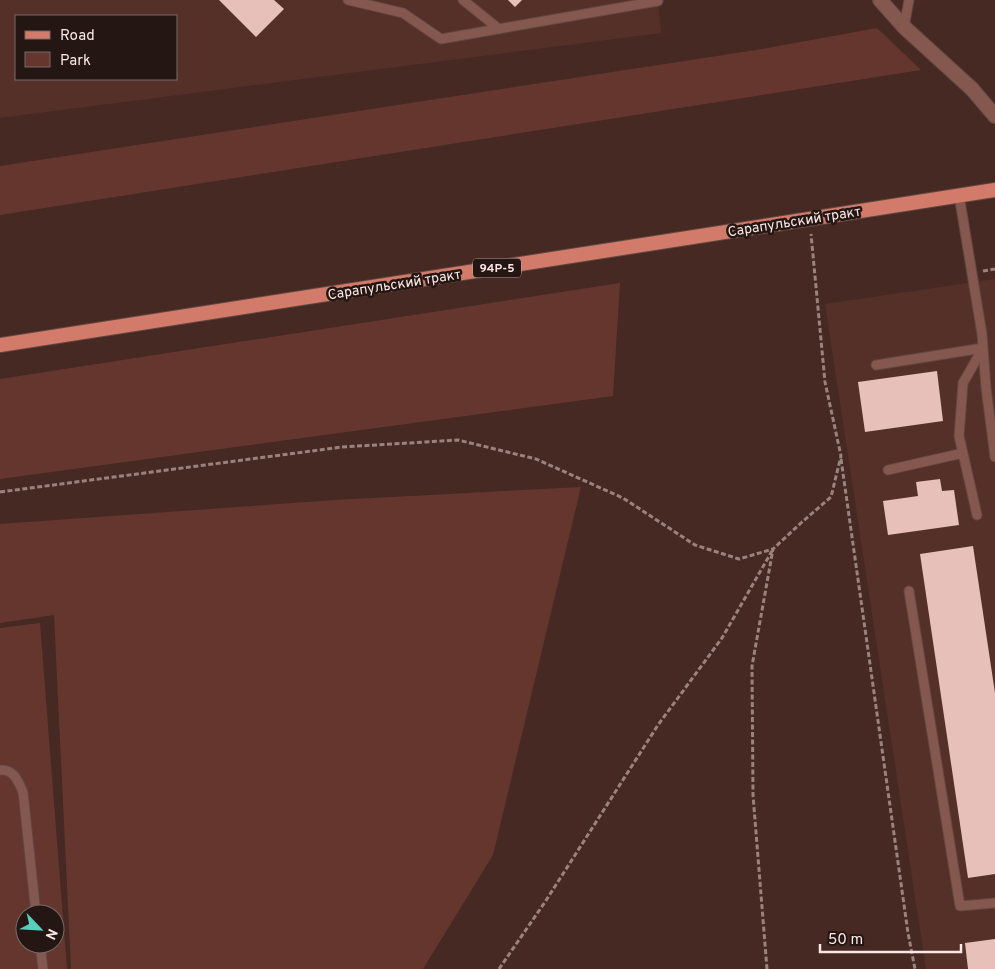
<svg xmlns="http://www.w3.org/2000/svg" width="995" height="969" font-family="Overpass,sans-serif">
<rect width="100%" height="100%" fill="#462923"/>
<path fill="#553029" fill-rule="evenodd" d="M0 0H658L661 33 0 118ZM16 16H176V79H16Z
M995 279V969H926L825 304Z"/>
<path fill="#64362e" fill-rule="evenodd" d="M877 28 921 70 0 215V166L756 50Z
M620 283 613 396 0 479V379Z
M581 487 493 855 423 969H71L54 615 0 623V524L335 500Z
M40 623 67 969H0V628ZM25 914H55V944H25Z"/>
<path fill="#e7c1b9" d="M219 0H274L284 9 256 37Z
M508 0H522L515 7Z
M937 371 943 421 865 432 858 382Z
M940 479 942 491 954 490 959 525 888 535 883 501 918 496 916 482Z
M973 546 995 693V874L968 878 920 554Z
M995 939V969H968L965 943Z"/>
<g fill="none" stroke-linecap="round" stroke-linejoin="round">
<defs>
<path id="service" d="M348 0 403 13 441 39 658 1
M463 0 499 29
M904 27 909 0
M959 195 982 334 986 388 995 457
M876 365 983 348
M888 470 963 453
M977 515 959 436 963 383 983 348
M909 591 960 906 995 903
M0 770C14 769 18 781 23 792L36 914
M40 944 43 969"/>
<path id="tertiary" d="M880 0 904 27 972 89 995 116"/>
<path id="primary" d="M0 345 995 190"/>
</defs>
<use href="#service" stroke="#634742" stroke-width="11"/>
<use href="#tertiary" stroke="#634742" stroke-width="16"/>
<use href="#primary" stroke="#634742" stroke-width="16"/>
<path stroke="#9b827d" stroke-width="3" stroke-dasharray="5 2.5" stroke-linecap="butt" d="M983 271 995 269
M841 459 908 933 915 969
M0 492 342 447 458 440 536 459 623 498 695 545 739 559 773 549
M499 969 545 902 658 725 722 638 772 551
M767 969 753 795 752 666 773 549 802 522 831 497 841 456 825 382 811 234"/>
<use href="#service" stroke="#84584f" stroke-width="9"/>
<use href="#tertiary" stroke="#84584f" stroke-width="14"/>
<use href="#primary" stroke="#d37b6a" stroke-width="14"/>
</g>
<g text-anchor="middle" stroke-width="5" stroke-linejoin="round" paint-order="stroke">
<rect fill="#231613" stroke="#baa8a5" stroke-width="1" x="473" y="258.5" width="48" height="19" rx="4"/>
<g font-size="12" font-weight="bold" fill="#fbe7e3">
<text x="497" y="272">94Р-5</text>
</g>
<g font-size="14" fill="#fbe7e3" stroke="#231613">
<text transform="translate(794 221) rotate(-9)" y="5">Сарапульский тракт</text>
<text transform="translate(394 284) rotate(-9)" y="5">Сарапульский тракт</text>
</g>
</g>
<rect x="15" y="15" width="162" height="65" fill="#231613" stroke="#796a66"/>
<rect x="25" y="31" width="25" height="8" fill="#d37b6a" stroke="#796a66"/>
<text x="60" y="40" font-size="15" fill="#fbe7e3">Road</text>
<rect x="25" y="52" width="25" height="15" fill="#64362e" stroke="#796a66"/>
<text x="60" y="65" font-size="15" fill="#fbe7e3">Park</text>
<g transform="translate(40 929) rotate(115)"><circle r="24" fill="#231613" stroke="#796a66"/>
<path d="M0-4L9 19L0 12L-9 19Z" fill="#5acebc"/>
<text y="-8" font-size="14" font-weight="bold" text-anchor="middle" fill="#fbe7e3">N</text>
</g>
<path d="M820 944v8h141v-8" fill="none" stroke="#fbe7e3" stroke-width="2.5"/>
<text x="828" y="944" font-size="15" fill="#fbe7e3" stroke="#231613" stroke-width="4" paint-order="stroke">50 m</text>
</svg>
